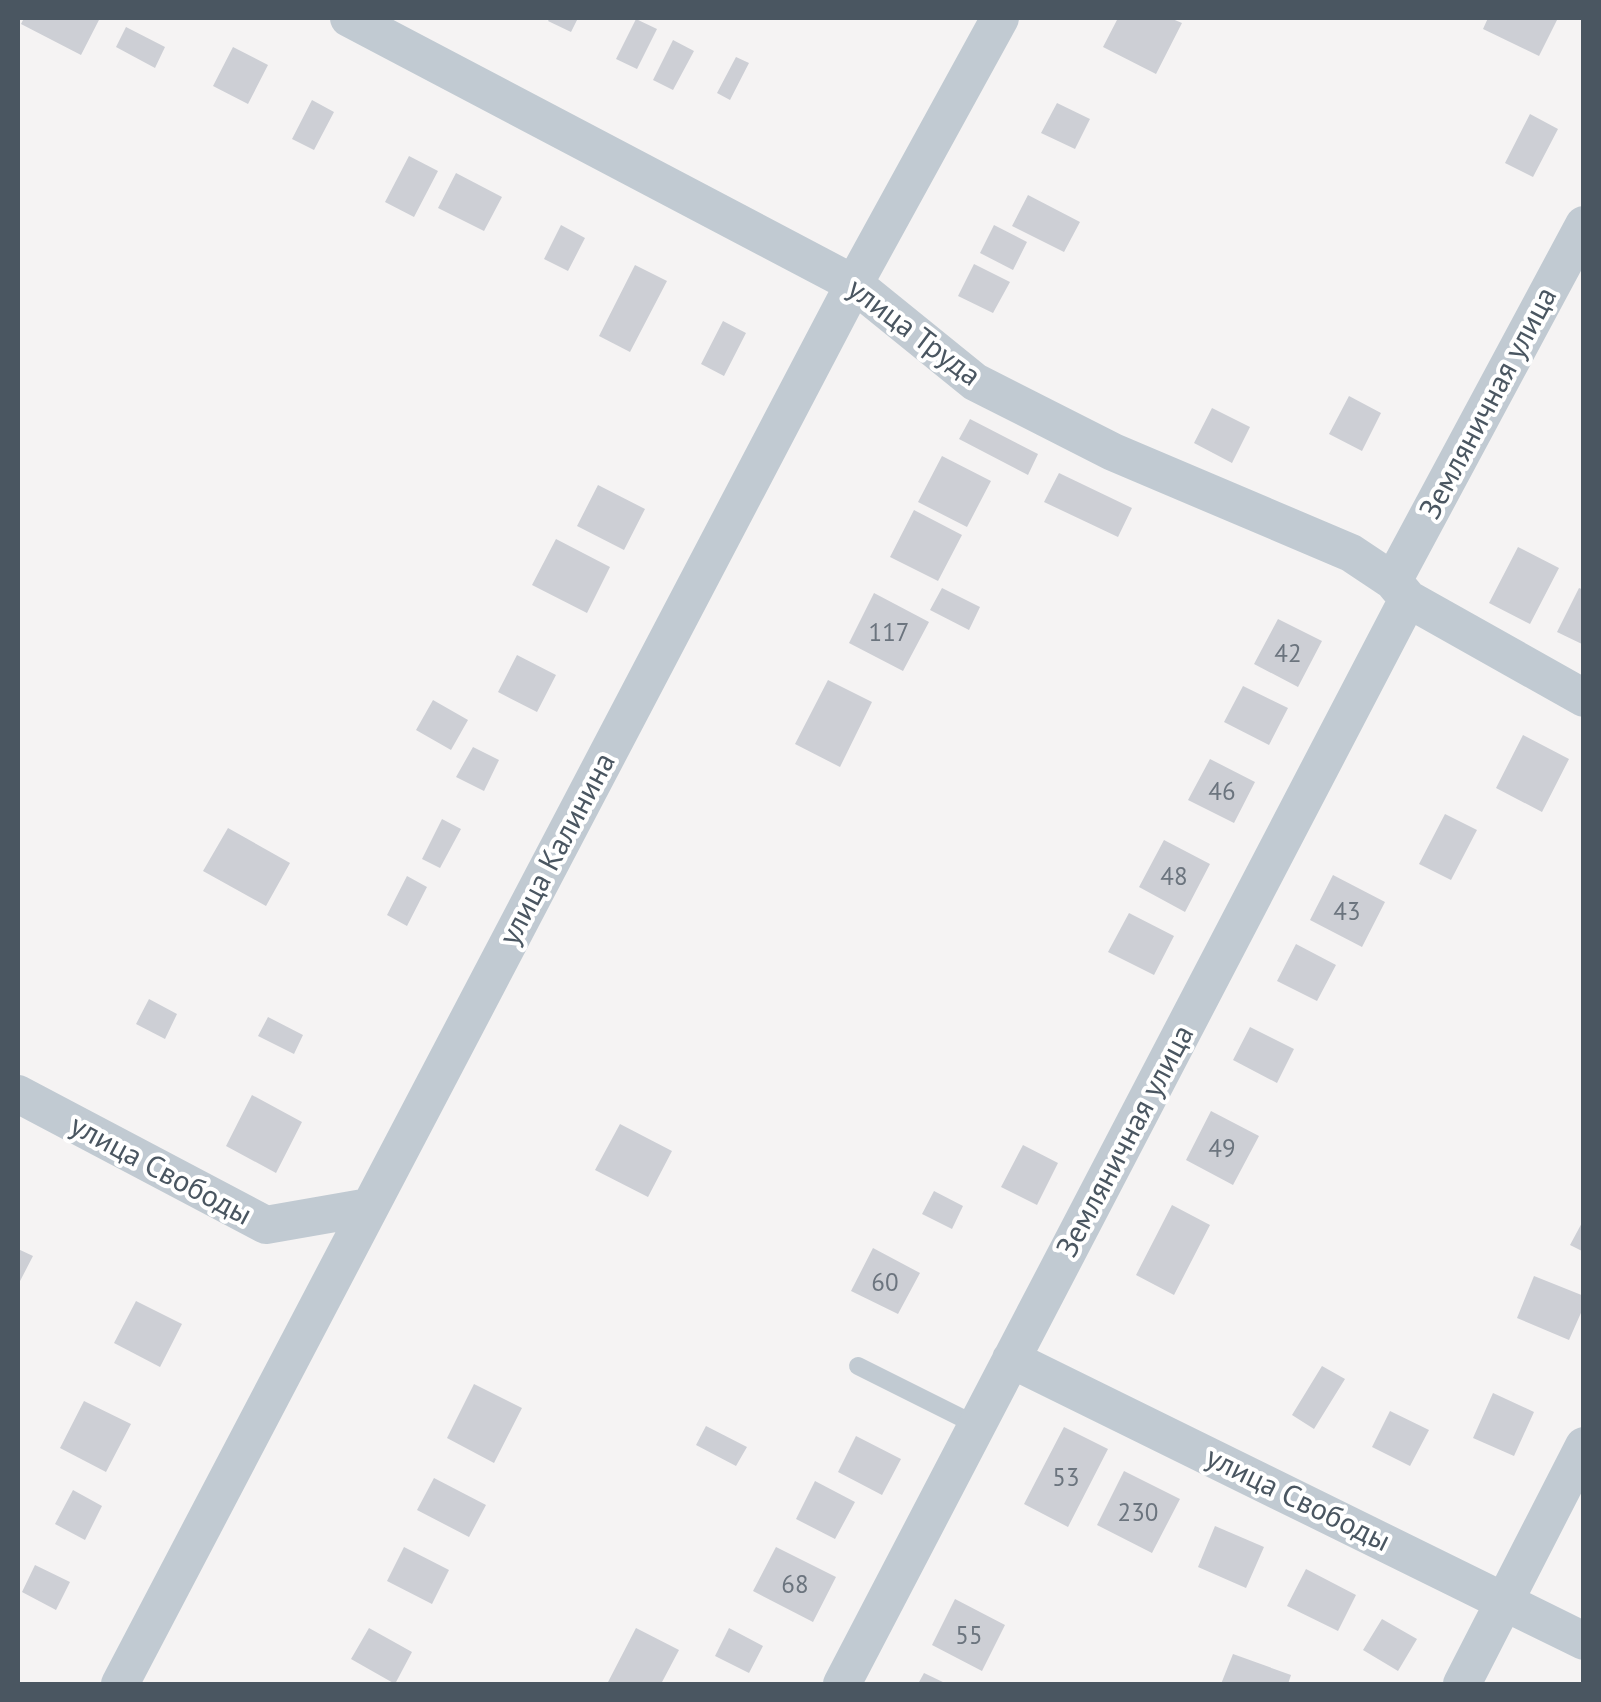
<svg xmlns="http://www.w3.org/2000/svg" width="1601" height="1702" font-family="'PT Sans',sans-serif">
<rect width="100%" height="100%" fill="#f5f3f3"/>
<path fill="#cdcfd5" d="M24 18H100L81 55 21 24Z
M550 18H578L571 32 548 21Z
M1118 18H1170L1182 23 1156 74 1103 47Z
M1488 18H1558L1539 56 1483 29Z
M636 19 657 29 637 69 616 59Z
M126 27 165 47 155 68 116 47Z
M673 40 694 51 673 90 653 80Z
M233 47 268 65 248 104 213 86Z
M736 57 749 63 730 100 717 93Z
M312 100 334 112 314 150 292 139Z
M1057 103 1090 119 1075 149 1041 133Z
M1530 114 1558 129 1533 177 1505 163Z
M409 156 438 171 414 217 385 202Z
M456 173 502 197 484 231 438 208Z
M1028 195 1080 222 1064 252 1012 226Z
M561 225 585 238 568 271 544 259Z
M994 225 1027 242 1013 270 980 253Z
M974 264 1010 282 993 313 958 296Z
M635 265 667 281 630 352 599 336Z
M723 321 746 333 724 376 701 364Z
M1349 396 1381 413 1362 451 1329 434Z
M1212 408 1250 427 1232 463 1194 443Z
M970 419 1038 454 1028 475 959 439Z
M942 456 991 481 967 527 918 502Z
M1059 473 1132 508 1118 537 1044 502Z
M598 485 645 509 624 550 577 526Z
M914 510 962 535 938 581 890 557Z
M556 539 610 567 587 613 532 585Z
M1518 547 1559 568 1530 624 1489 603Z
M942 588 980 607 969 630 930 610Z
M1579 588 1584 590V645L1557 632Z
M874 593 929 622 903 671 849 643Z
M1278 619 1322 641 1298 687 1254 664Z
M517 655 556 675 537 712 498 692Z
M828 680 872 702 840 767 795 744Z
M1243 686 1288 708 1269 745 1224 722Z
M433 700 468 720 451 750 416 730Z
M1523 735 1569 759 1542 812 1496 788Z
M473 747 499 760 484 791 456 777Z
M1210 759 1255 782 1234 823 1188 800Z
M1445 814 1477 830 1451 880 1419 864Z
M442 819 461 829 440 868 422 859Z
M228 828 290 863 266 906 203 871Z
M1164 840 1210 864 1185 912 1139 887Z
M1333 875 1385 902 1362 947 1310 920Z
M407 876 427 887 407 926 387 915Z
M1129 913 1174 936 1154 975 1108 952Z
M1296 944 1336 965 1317 1001 1277 981Z
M149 999 177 1014 165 1039 136 1024Z
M268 1017 303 1035 294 1054 258 1036Z
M1250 1027 1294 1049 1277 1083 1233 1060Z
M252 1095 302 1122 276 1173 226 1146Z
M1211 1111 1259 1136 1233 1185 1186 1160Z
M620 1124 672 1151 648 1197 595 1170Z
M1023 1145 1058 1163 1037 1205 1001 1187Z
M934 1191 963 1206 952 1229 922 1214Z
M1172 1205 1210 1225 1174 1295 1136 1275Z
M1584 1219V1252L1570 1245Z
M873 1248 920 1273 898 1314 851 1291Z
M18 1249 33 1256 18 1285Z
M1534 1276 1584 1296V1306L1569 1340 1517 1318Z
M136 1301 182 1324 160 1367 114 1343Z
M1322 1366 1345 1379 1314 1429 1292 1415Z
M474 1384 522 1408 494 1463 447 1438Z
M1493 1393 1534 1412 1514 1456 1473 1438Z
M84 1401 131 1424 106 1472 60 1448Z
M1390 1411 1429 1430 1410 1466 1372 1447Z
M706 1426 747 1447 736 1466 696 1445Z
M1064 1427 1108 1449 1068 1527 1024 1504Z
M856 1436 901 1459 882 1495 838 1472Z
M1124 1471 1180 1499 1152 1553 1097 1525Z
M434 1478 486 1505 469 1537 417 1510Z
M815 1481 855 1502 835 1539 796 1519Z
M73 1490 102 1506 85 1540 55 1524Z
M1215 1526 1264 1547 1246 1588 1198 1567Z
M404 1547 449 1570 432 1604 387 1581Z
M776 1547 836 1577 813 1622 753 1591Z
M35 1565 70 1582 56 1610 22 1592Z
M1306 1569 1356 1595 1338 1631 1287 1606Z
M955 1599 1005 1625 982 1671 932 1645Z
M1382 1619 1417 1639 1398 1671 1363 1650Z
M369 1628 412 1652 395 1684 351 1659Z
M636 1628 679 1650 661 1684H607Z
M729 1628 763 1646 749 1673 715 1656Z
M1233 1654 1291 1675 1288 1684H1221Z
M924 1673 947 1684H918Z"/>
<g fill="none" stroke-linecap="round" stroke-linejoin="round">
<path stroke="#c1cad2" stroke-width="18" d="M858 1366 976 1425"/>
<path stroke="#c1cad2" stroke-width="38" d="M349 18 854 284 975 382 1113 452 1351 553 1393 581 1408 599 1584 698
M1393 581 1584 225
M18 1094 266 1225 369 1207
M1011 1359 1584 1641
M120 1684 854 284 1000 18
M842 1684 1408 599
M1462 1684 1584 1446"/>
</g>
<g text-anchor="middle" stroke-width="8" stroke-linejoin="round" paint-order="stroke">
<g font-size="25" fill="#6b747e">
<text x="889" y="641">117</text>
<text x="1288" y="662">42</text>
<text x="1222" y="800">46</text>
<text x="1174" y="885">48</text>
<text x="1347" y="920">43</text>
<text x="1222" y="1157">49</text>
<text x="885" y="1291">60</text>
<text x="1066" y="1486">53</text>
<text x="1138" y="1521">230</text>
<text x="795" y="1593">68</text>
<text x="969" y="1644">55</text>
</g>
<g font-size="30" fill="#4a5661" stroke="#fff">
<text transform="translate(914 332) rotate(37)" y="10">улица Труда</text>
<text transform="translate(1488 403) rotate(-62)" y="10">Земляничная улица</text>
<text transform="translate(557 849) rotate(-62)" y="10">улица Калинина</text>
<text transform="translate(1125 1141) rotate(-62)" y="10">Земляничная улица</text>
<text transform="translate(161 1170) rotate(28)" y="10">улица Свободы</text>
<text transform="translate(1298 1499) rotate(26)" y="10">улица Свободы</text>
</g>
</g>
<rect width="1601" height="1702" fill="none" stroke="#4a5661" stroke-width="40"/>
</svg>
